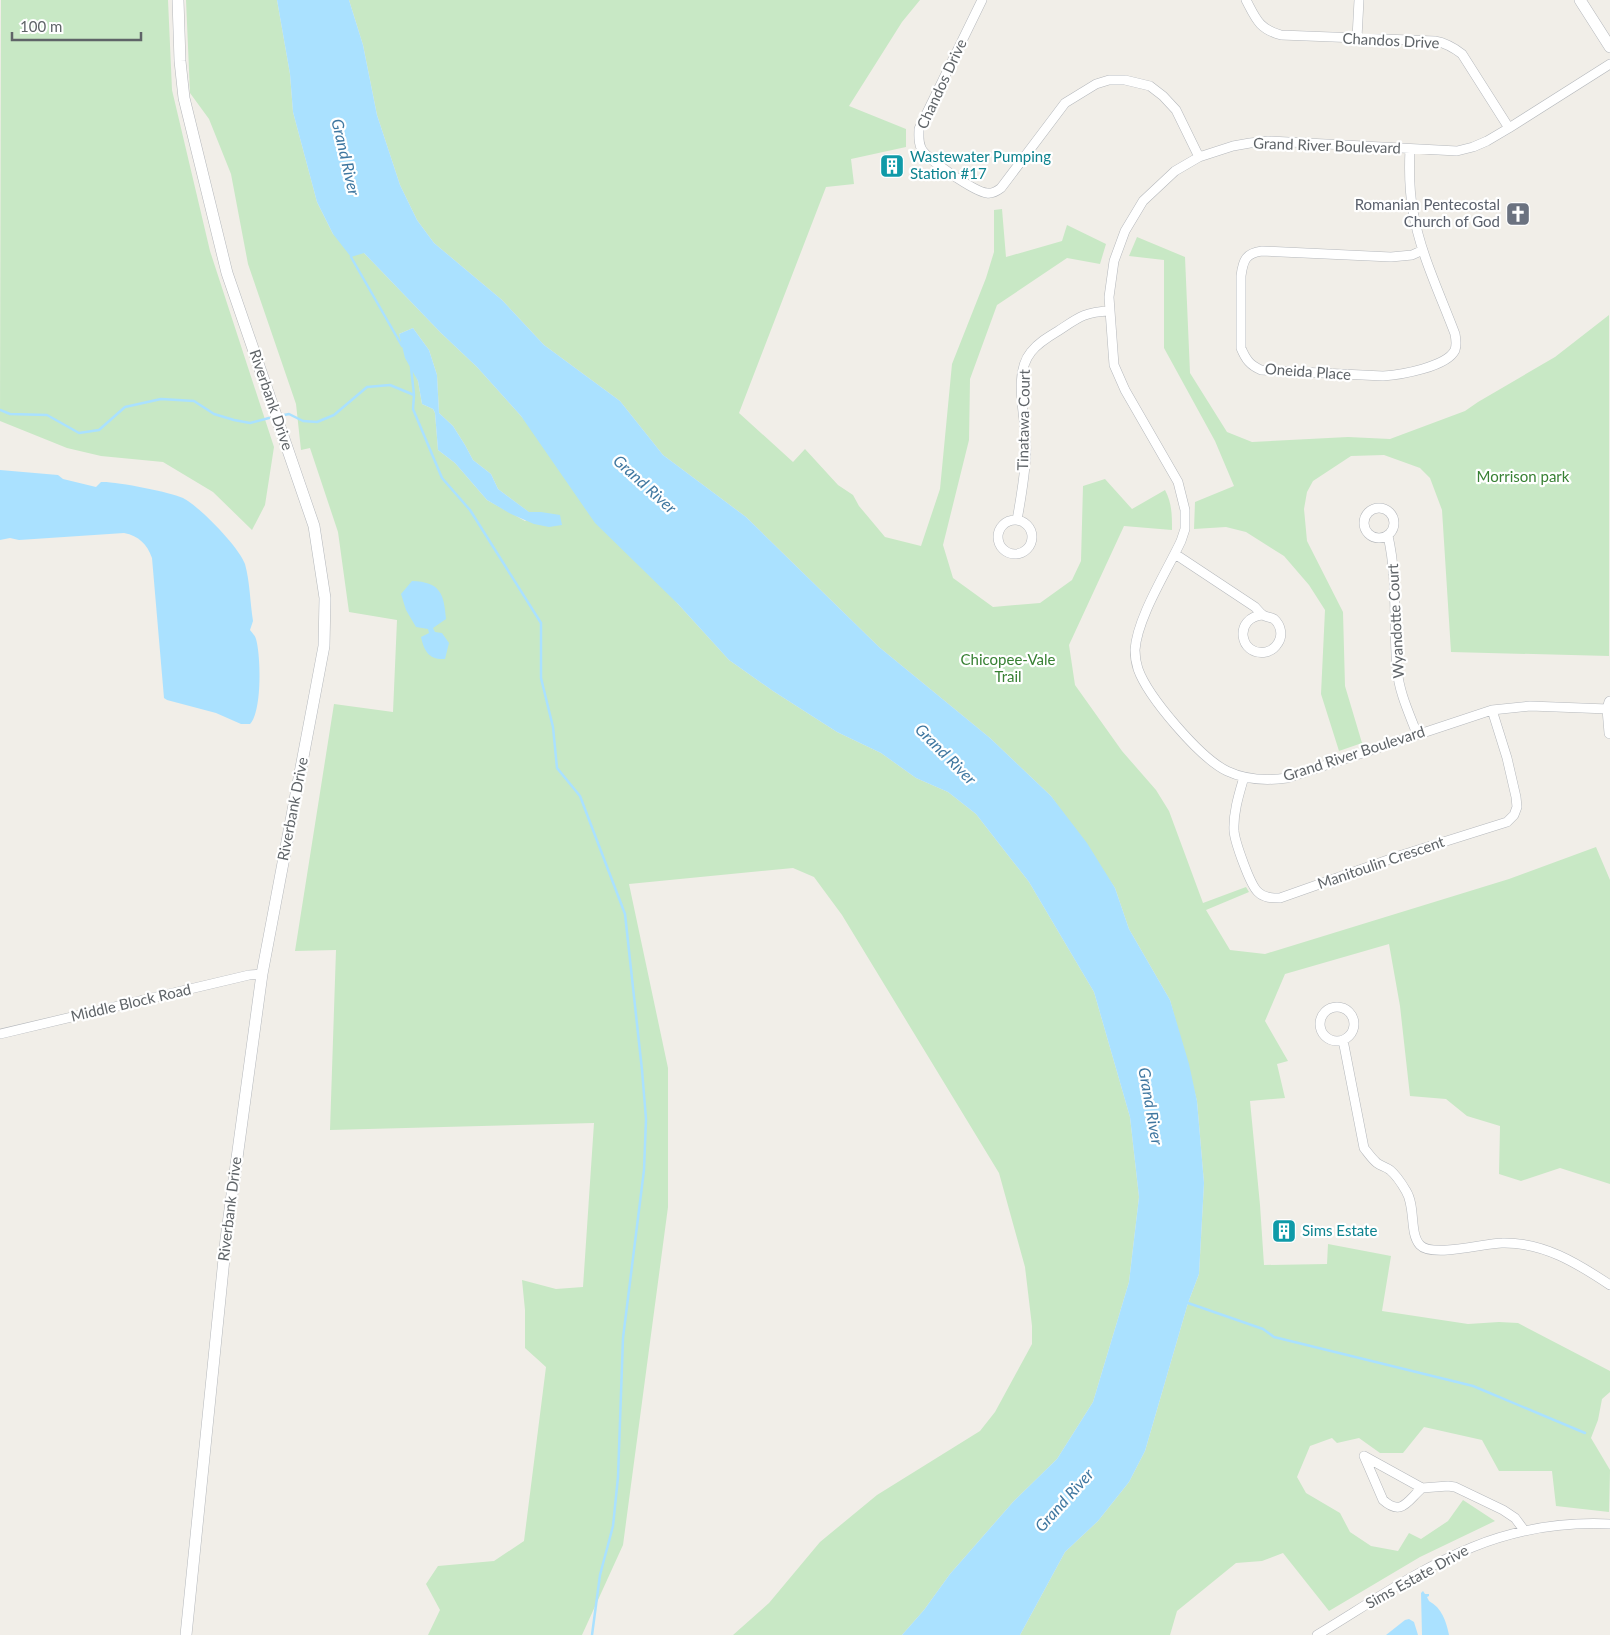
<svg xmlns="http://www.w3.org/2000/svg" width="1610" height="1635" font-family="Lato,sans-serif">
<rect width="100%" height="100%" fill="#f1eee8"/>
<path fill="#c8e8c5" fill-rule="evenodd" d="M1 0H168L172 90 210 251 274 447 265 505 252 530 213 492 163 462 101 456 67 448 0 421Z
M186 0H277L290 74 293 112 317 202 333 234 364 253 441 333 477 367 521 416 678 604 729 660 773 691 837 732 881 753 916 778 948 792 976 814 1029 882 1094 992 1130 1117 1139 1197 1129 1282 1093 1402 1057 1459 1013 1502 950 1574 924 1610 902 1635H733L769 1603 820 1542 877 1495 980 1431 995 1412 1032 1344V1326L1025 1267 999 1173 842 915 814 877 793 868 629 884 668 1068V1207L623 1545 582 1635H428L440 1610 426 1584 438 1566 494 1561 524 1541 546 1367 525 1348V1310L522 1280 556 1289 583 1287 594 1123 330 1130 336 950 295 951 334 704 393 712 397 620 349 612 338 532 310 448 301 450 296 404 248 264 231 174 209 119 190 93ZM413 328 429 350 437 375 439 413 453 426 465 445 473 460 491 474 498 489 530 513 541 512 525 521 487 500 455 463 438 450 435 413 433 409 422 404 418 381 399 334Z
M349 0H920L902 22 849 106 906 129V147L851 159 854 184 826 187 739 413 793 462 805 449 838 485 853 495 859 506 885 537 921 546 940 489 952 364 986 278 994 252V210L1002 209 1006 257 1062 241 1067 225 1106 244 1100 264 1067 258 997 305 970 379 969 440 943 545 953 578 993 607 1040 603 1072 580 1081 561 1083 486 1105 479 1132 509 1165 490C1172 503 1172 515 1172 530L1124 526 1069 645 1075 685 1122 751 1156 790 1169 811 1203 903 1246 887 1249 892 1206 910 1230 950 1265 954 1509 879 1596 847 1610 880V1184L1560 1168 1521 1181 1499 1174 1500 1126 1467 1116 1446 1099 1410 1096 1400 1006 1389 944 1285 974 1265 1021 1288 1061 1277 1064 1285 1098 1250 1101 1260 1205 1264 1265 1327 1264 1328 1244 1391 1256 1382 1311 1468 1324 1499 1322 1518 1323 1610 1371V1392L1602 1399 1598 1420 1591 1438 1610 1470 1609 1512 1556 1506 1552 1471H1499L1482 1440 1424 1427 1403 1453H1380L1359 1438 1337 1443 1332 1438 1310 1446 1297 1477 1306 1493 1340 1513 1350 1532 1371 1546 1398 1551 1409 1533 1421 1539 1448 1521 1463 1500 1495 1521 1420 1557 1329 1611 1283 1553 1262 1561 1236 1563 1177 1611 1170 1635H1020L1065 1552 1098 1521 1129 1482 1145 1451 1188 1303 1199 1274 1204 1183 1197 1101 1170 1000 1129 929 1115 888 1051 796 990 738 879 647 746 517 663 455 620 401 544 345 502 300 434 243 417 220 400 185 377 115 363 45Z
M1137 237 1185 257 1190 373 1227 432 1252 442 1348 437 1390 439 1465 411 1478 402 1555 357 1609 315V656L1451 652 1442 510 1430 478 1420 468 1384 455 1351 456 1313 481 1307 492 1304 509 1307 541 1343 612 1345 686 1362 743 1339 751 1321 694 1325 610 1309 585 1284 556 1246 532 1226 527 1194 529 1195 502 1234 486 1215 441 1164 348V260L1129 256Z"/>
<path fill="#aae1ff" d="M277 0H349L363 45 377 115 400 185 417 220 434 243 502 300 544 345 620 401 663 455 746 517 879 647 990 738 1051 796 1087 843 1115 888 1129 929 1170 1000 1189 1064 1197 1101 1204 1183 1199 1274 1188 1303 1145 1451 1129 1482 1098 1521 1065 1552 1020 1635H902L924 1610 950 1574 1013 1502 1057 1459 1093 1402 1129 1282 1139 1197 1130 1117 1094 992 1029 882 976 814 948 792 916 778 881 753 837 732 773 691 729 660 678 604 595 523 521 416 477 367 441 333 364 253 351 257 333 234 317 202 293 112 290 74Z
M413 328 429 350 437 375 439 413 453 426 465 445 473 460 491 474 498 489 529 512H541L560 515 562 525 549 527 534 524 511 514 487 500 455 463 438 450 435 413 433 409 422 404 418 381 405 358 399 334Z
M0 470 58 475 63 479 96 487 101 482C114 481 171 492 183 498 199 506 239 547 245 564 250 582 250 603 253 621L250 630C252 633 255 635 256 639 261 656 262 712 250 724H241L216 713 167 700 164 698 152 558C147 544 139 536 124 533L19 540 10 538 0 540Z
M412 581C440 582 444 593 446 619L433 628 435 632 442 633 449 643 445 659C429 660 424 651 421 637L429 633 428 629 416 627 406 610 401 594Z
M1423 1591 1425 1594H1429V1596L1427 1597 1429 1601C1442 1608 1446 1621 1449 1635H1422L1421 1593Z
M1409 1619 1414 1622 1418 1635H1386L1405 1620Z"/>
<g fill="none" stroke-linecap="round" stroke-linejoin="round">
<path stroke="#aae1ff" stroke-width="2.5" d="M351 257 402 346
M411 367 414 395 413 409 442 478 470 510 541 623V678L553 727 557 768 580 796 625 914 642 1070 646 1119 644 1170 623 1338 618 1477 613 1526 600 1575 592 1635
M0 410 10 414 47 415 79 433 99 430 125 407 161 399 194 401 214 414 234 420 250 423 269 418
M284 415 289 414 303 421 317 422 334 415 367 387 390 385 414 395
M1188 1303 1263 1329 1274 1337 1473 1386 1585 1433"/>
<defs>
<path id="minor" d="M982 0 919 129C919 136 918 141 921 148 925 158 975 192 987 193 992 194 997 191 1001 188L1065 103 1096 84 1109 80H1125L1150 86 1163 96 1176 110 1199 157
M1246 0C1256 19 1259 29 1281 35L1435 41C1446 43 1453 47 1462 54L1509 128
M1357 38 1359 0
M1410 149C1409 170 1409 190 1413 211 1420 253 1440 294 1455 334 1456 339 1457 344 1455 350 1447 367 1400 375 1383 376L1261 370C1250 365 1246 360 1241 348V276C1243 260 1246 253 1262 251L1391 257 1412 255 1423 250
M1364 523a15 15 0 1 1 30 0a15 15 0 1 1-30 0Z
M1017 520C1021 498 1025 475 1026 452 1028 423 1011 376 1031 352 1038 343 1048 337 1058 331 1078 318 1084 312 1109 311
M998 537a17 17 0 1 1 34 0a17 17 0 1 1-34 0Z
M1388 536C1398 579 1393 624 1397 669 1399 692 1409 713 1417 734
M1175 554 1255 607C1257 609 1260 613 1263 615 1266 617 1270 617 1274 619 1281 625 1283 636 1278 643 1275 648 1271 651 1266 652 1239 657 1233 617 1263 615
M1608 709 1530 706 1492 710 1287 778C1266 781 1246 780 1227 771 1200 758 1148 697 1138 669 1136 663 1135 655 1135 650 1137 618 1167 571 1181 541L1185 529V510L1178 482 1125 390 1114 365 1109 297 1114 261 1125 231 1143 201 1175 171 1199 157 1233 146 1250 143 1268 141 1457 151 1473 147 1487 141 1509 128 1610 64
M1244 777C1239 794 1233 813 1234 831 1235 842 1250 885 1258 892 1264 898 1272 898 1280 898L1402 855 1507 822 1514 815 1517 807 1516 797 1507 758 1492 710
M1320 1024a17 17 0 1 1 34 0a17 17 0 1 1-34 0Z
M0 1034 249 975 262 974
M1343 1040 1364 1148C1368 1153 1372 1159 1377 1163 1381 1166 1386 1167 1390 1170 1396 1175 1402 1184 1406 1191 1416 1207 1409 1233 1420 1245 1432 1258 1485 1243 1502 1243 1543 1242 1577 1263 1610 1285
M1364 1456 1422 1488 1448 1486 1455 1487 1503 1510 1515 1518 1524 1530
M1364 1456 1383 1500C1402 1517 1408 1500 1422 1488
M1317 1635C1416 1575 1488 1518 1610 1524"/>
<path id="tertiary" d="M178 0 180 61 184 98 227 273 314 526 325 598 324 646 262 974 226 1239 186 1635
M1580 0 1610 47
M1610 702 1608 709 1610 733"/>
</defs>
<use href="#minor" stroke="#b5b8bc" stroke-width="10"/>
<use href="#tertiary" stroke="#b5b8bc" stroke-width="12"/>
<use href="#minor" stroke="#fff" stroke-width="9"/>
<use href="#tertiary" stroke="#fff" stroke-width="11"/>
</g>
<defs>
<symbol id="building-square" viewBox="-11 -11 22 22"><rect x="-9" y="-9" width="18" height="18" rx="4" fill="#0f9aa8" stroke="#fff"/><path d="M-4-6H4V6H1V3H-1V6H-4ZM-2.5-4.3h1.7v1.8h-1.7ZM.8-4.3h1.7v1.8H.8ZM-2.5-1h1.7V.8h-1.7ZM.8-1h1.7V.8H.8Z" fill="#fff"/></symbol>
<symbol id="church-square" viewBox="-11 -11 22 22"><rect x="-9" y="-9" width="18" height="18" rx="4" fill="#6b7280" stroke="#fff"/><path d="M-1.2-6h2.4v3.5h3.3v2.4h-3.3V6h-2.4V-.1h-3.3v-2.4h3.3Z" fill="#fff"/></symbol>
</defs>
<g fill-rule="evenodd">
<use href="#building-square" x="878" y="152" width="28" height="28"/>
<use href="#church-square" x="1504" y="200" width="28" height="28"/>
<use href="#building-square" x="1270" y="1217" width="28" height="28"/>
</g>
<g text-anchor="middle" stroke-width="4.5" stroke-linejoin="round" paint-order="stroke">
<g font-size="15" fill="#5f6468" stroke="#fff">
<text transform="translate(1391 41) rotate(3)" y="5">Chandos Drive</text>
<text transform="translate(942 84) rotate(-65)" y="5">Chandos Drive</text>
<text transform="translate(1327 146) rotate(2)" y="5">Grand River Boulevard</text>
<text transform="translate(1308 372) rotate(4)" y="5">Oneida Place</text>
<text transform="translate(271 400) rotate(71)" y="5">Riverbank Drive</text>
<text transform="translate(1024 420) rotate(-89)" y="5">Tinatawa Court</text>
<text transform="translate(1396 621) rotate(-93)" y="5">Wyandotte Court</text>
<text transform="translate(1354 754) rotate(-18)" y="5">Grand River Boulevard</text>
<text transform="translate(293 809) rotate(-79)" y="5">Riverbank Drive</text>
<text transform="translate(1381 863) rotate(-19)" y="5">Manitoulin Crescent</text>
<text transform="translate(131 1003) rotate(-13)" y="5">Middle Block Road</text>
<text transform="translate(230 1209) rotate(-83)" y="5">Riverbank Drive</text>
<text transform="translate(1417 1577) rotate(-29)" y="5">Sims Estate Drive</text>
</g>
<g font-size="15" fill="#0d838f" stroke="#fff" text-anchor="start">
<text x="910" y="162">Wastewater Pumping<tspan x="910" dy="17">Station #17</tspan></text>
<text x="1302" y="1236">Sims Estate</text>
</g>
<g font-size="15" fill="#5b616d" stroke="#fff" text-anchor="end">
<text x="1500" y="210">Romanian Pentecostal<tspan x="1500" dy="17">Church of God</tspan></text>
</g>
<g font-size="15" fill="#388134" stroke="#fff">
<text x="1523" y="482">Morrison park</text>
<text x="1008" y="665">Chicopee-Vale<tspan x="1008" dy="17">Trail</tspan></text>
</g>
<g font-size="16" font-style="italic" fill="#3f77a0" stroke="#fff">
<text transform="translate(346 157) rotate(77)" y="6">Grand River</text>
<text transform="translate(645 484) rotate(42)" y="6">Grand River</text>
<text transform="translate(946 754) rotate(45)" y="6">Grand River</text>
<text transform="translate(1151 1106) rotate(80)" y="6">Grand River</text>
<text transform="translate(1064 1500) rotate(-48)" y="6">Grand River</text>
</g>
</g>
<path d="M12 32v8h129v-8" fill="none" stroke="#5f6468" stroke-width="2.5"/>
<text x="20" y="32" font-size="15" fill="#5f6468" stroke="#ffffff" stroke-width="4" paint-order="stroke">100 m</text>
</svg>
